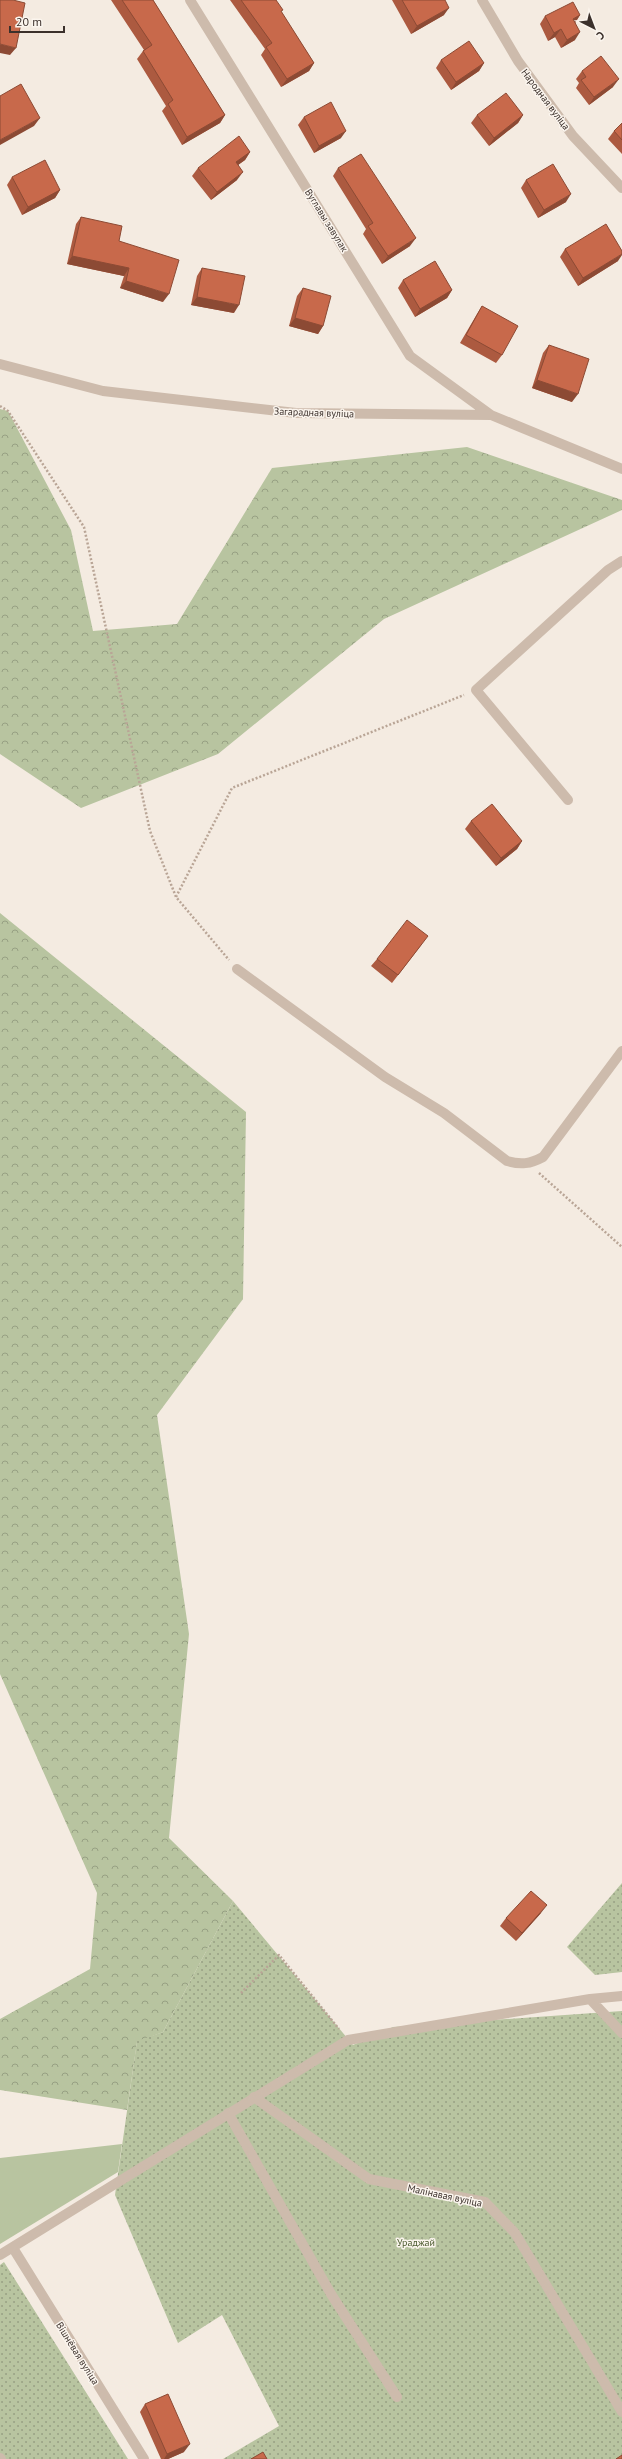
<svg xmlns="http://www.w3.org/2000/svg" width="622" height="2459" font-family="'PT Sans',sans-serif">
<defs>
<pattern id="forest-crowns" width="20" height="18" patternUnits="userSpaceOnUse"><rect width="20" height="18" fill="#b8c4a0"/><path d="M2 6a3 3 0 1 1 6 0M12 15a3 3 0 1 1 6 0" fill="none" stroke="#97a083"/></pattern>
<pattern id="garden-dots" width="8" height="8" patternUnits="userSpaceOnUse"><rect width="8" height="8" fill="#b8c4a0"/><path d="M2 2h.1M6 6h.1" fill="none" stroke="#97a083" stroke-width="1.8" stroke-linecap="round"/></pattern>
</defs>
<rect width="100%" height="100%" fill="#f4ebe1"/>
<path fill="#b8c4a0" d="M122 2144 118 2172 0 2244V2158Z"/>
<path fill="url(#forest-crowns)" d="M0 409 8 411 71 530 93 631 177 624 272 468 467 447 622 500V510L384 619 218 754 81 808 0 754Z
M0 913 246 1112 243 1299 157 1415 189 1634 169 1838 233 1901 163 2032 137 2042 127 2110 0 2090V2019L90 1969 97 1893 0 1674Z"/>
<path fill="url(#garden-dots)" d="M622 1883V1972L595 1975 567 1947Z
M233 1901 353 2045 393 2027 622 2011V2459H223L279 2426 222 2315 178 2343 115 2195 137 2041 163 2032Z
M4 2262 128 2459H0V2265Z"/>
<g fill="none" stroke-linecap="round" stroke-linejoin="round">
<path stroke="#b9a596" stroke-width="2.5" stroke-dasharray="2 2" stroke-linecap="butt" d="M0 406 8 411 84 527 150 831 176 897 229 960
M176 897 232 788 464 695
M539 1173 622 1247
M241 1993 279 1955 339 2029"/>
<path stroke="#cdbbac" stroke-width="10" d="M190 0 410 356 491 415
M482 0 518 61 573 136 622 188
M0 364 103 391 296 413 491 415 622 469
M568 800 476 690 608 570 622 561
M237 969 385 1077 444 1113 507 1161C521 1165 530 1164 543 1157L622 1051
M590 1999 622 2033
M254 2097 369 2179 485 2202 515 2233 622 2412
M228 2113 331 2294 397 2397
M13 2248 144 2459
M0 2255 348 2040 590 1999 622 1996
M0 2458 1 2459"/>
</g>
<path fill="#ac5a40" d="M111 0H153L225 115 220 123 182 145 162 111 166 106 137 59 143 51 144 50Z
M230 0H276L281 12 314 63 309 71 281 87 261 55 265 49Z
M392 0H445L444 15 411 34Z
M580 15 575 23V40L561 48 555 37 548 41 540 24 545 16Z
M441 60 484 63 479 71 451 90 436 68Z
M582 71 613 87 589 105 576 88 579 83 576 79Z
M477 115H523L518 123 489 146 471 123Z
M304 117 341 138 314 153 298 125Z
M622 123V154L608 139 614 131Z
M250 152 245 160 238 165 237 180 211 200 192 176 198 168Z
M338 168 410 246 382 264 363 234 366 229 333 176Z
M12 177 60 190 55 198 22 215 7 185Z
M526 180 566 202 538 218 521 188Z
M81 217 119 241 163 302 120 288 124 276 67 264 76 224Z
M565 249 618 261 578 286 560 257Z
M202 268 234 313 191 305 197 276Z
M403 280 452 290 447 298 415 317 398 288Z
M303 288 323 326 318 334 289 326 297 296Z
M482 306 502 355 496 363 460 343 477 314Z
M549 345 572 402 532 388 543 353Z
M471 821 522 841 517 849 496 866 465 829Z
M422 944 392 983 371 966 377 959Z
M541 1913 516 1941 500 1926 506 1918Z
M145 2404 184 2452 168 2459H161L140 2412Z"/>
<path fill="#8c4a34" d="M449 8 444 15 411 34 417 26Z
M580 15 575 23 573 19Z
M561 29 555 37 548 41 554 33Z
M580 32 575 40 561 48 567 40Z
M0 44 16 48 10 55 0 53Z
M314 63 309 71 281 87 287 79Z
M484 63 479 71 451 90 456 82Z
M619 79 613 87 589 105 594 97Z
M225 115 220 123 182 145 187 137Z
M523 115 518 123 489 146 494 138Z
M40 118 34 126 0 145V140Z
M346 131 341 138 314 153 319 146Z
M250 152 245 160 231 170 236 162Z
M243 172 237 180 211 200 217 192Z
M60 190 55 198 22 215 28 207Z
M571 194 566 202 538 218 544 210Z
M416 238 410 246 382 264 388 256Z
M622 254V255L618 261 578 286 583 278Z
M72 256 129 268 124 276 67 264Z
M126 281 169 294 163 302 120 288Z
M452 290 447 298 415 317 420 309Z
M197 297 239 305 234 313 191 305Z
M295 318 323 326 318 334 289 326Z
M537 380 578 394 572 402 532 388Z
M522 841 517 849 496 866 501 858Z
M547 1905 541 1913 516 1941 522 1933Z
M190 2444 184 2452 168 2459H164L167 2454Z"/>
<path fill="#c8694b" stroke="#8c4a34" d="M0 0H13L25 3 16 48 0 44Z
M122 0H153L225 115 187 137 168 104 173 100 143 51 152 45Z
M241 0H276L283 10 281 11 314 63 287 79 266 47 272 43Z
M402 0H445L449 8 417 26Z
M573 2 580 15 573 19 580 32 567 40 561 29 554 33 545 16Z
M469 41 484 63 456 82 441 60Z
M601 56 619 79 594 97 581 80 586 77 582 71Z
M21 84 40 118 0 140V96Z
M506 93 523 115 494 138 477 115Z
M331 102 346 131 319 146 304 117Z
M622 123V140L614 131Z
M239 136 250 152 236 162 243 172 217 192 198 168Z
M361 154 416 238 388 256 368 226 373 223 338 168Z
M45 160 60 190 28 207 12 177Z
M553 164 571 194 544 210 526 180Z
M81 217 122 226 119 241 179 260 169 294 126 281 129 268 72 256Z
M606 224 622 251V254L583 278 565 249Z
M435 261 452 290 420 309 403 280Z
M202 268 245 276 239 305 197 297Z
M303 288 331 296 323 326 295 318Z
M482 306 518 326 502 355 466 335Z
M549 345 589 359 578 394 537 380Z
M492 804 522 841 501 858 471 821Z
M407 920 428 936 398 975 377 959Z
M531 1891 547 1905 522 1933 506 1918Z
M168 2394 190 2444 167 2454 145 2404Z
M263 2452 267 2459H251Z
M622 2455V2459H616Z"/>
<g text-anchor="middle" stroke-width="3" stroke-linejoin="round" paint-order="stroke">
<g font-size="10" fill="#3b302b" stroke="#fbf5ee">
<text transform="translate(546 99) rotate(53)" y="4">Народная вуліца</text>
<text transform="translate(327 220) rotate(58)" y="4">Вуглавы завулак</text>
<text transform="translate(314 412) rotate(2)" y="4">Загарадная вуліца</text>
<text transform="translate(445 2195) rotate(12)" y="4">Малінавая вуліца</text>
<text transform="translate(78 2353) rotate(58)" y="4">Вішнёвая вуліца</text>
</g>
<g font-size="10" fill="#4a5a2e" stroke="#fbf5ee">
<text x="416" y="2246">Ураджай</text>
</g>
</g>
<g transform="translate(594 28) rotate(138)" stroke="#fbf5ee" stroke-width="3" paint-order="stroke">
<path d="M0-3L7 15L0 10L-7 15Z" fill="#3b302b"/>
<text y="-6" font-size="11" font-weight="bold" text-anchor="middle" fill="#3b302b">С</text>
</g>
<path d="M10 26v6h54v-6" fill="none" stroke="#3b302b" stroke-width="2"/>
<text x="16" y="26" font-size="12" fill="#3b302b" stroke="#fbf5ee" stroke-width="3" paint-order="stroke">20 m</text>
</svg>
